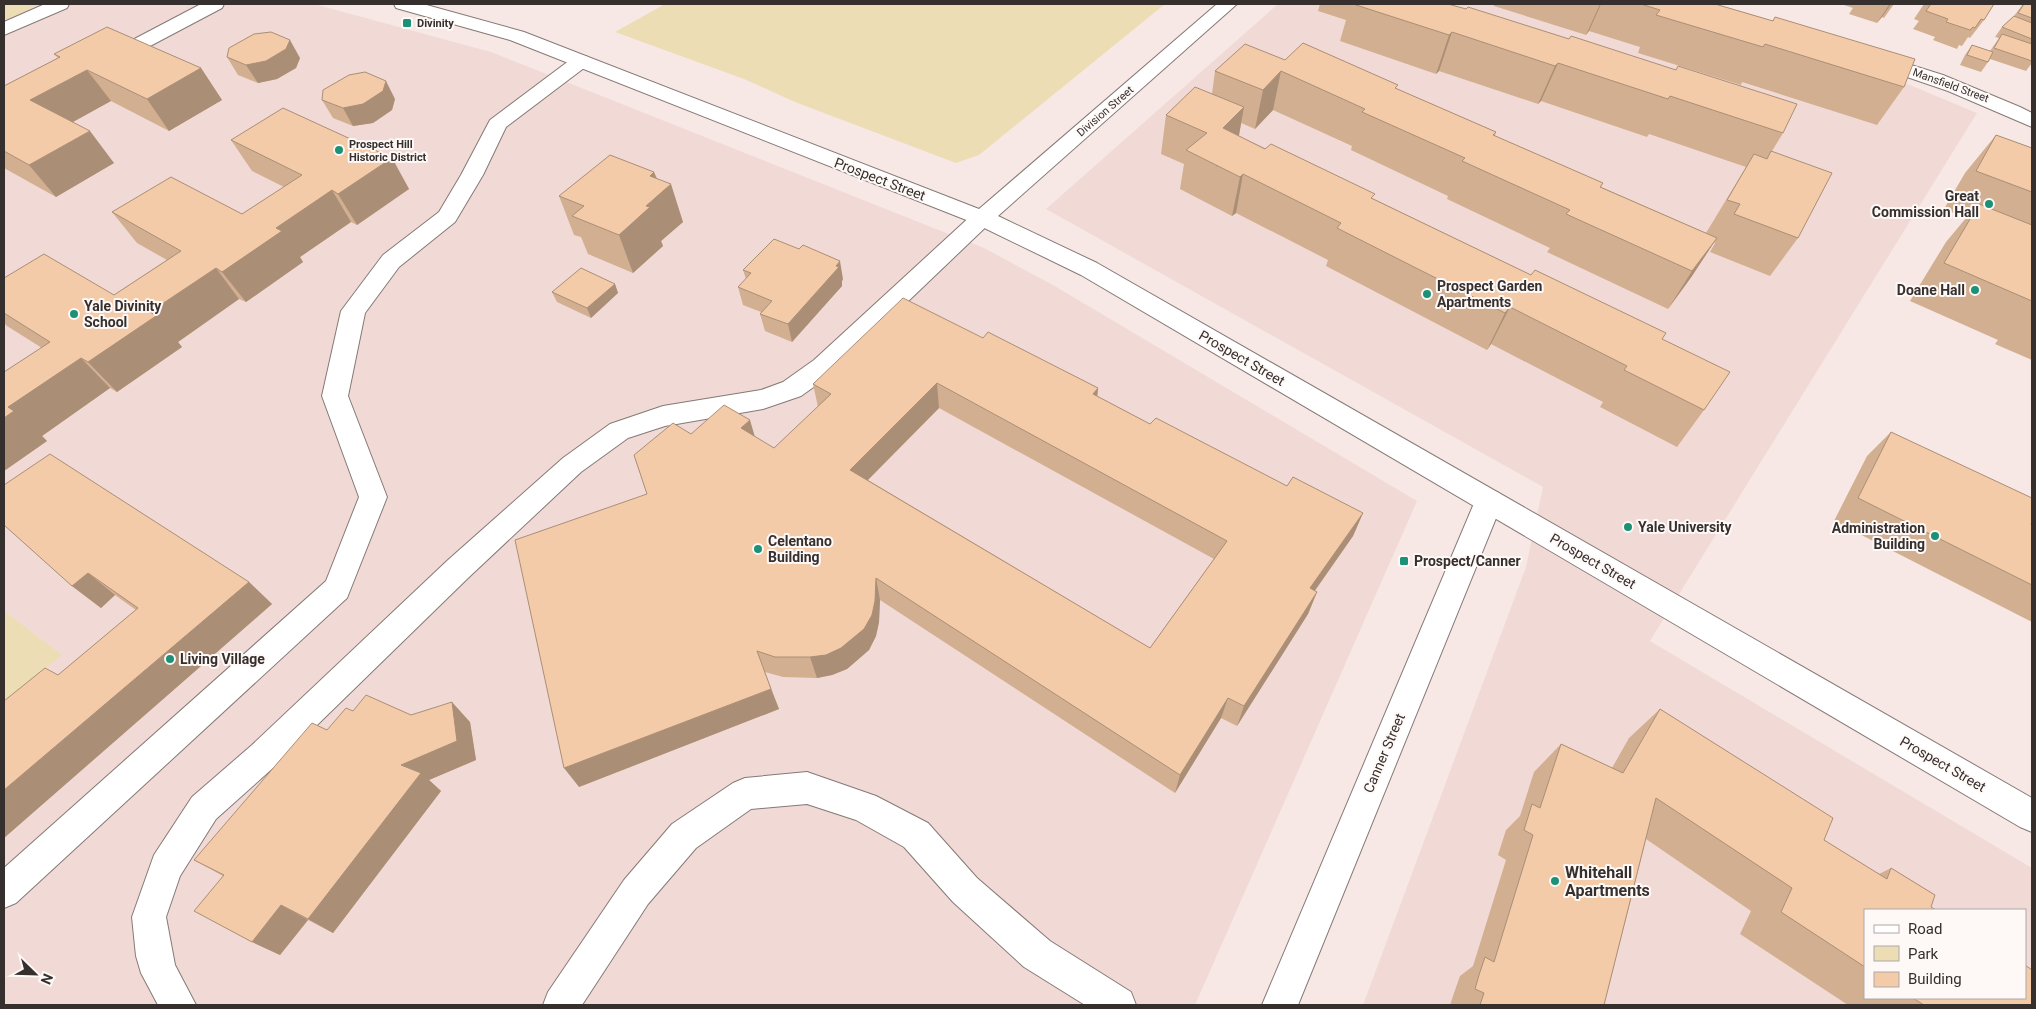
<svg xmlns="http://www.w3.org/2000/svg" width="2036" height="1009" font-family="Roboto,sans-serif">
<rect width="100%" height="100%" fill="#f7e8e5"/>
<path fill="#f1dad5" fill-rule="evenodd" d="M4 4H314L491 52 984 248 1053 285 1417 501 1195 1005H4Z
M1278 4H1645L1893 78 1977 113 1650 641 2032 868V1005H1363L1526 567 1543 487 1046 209ZM1865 910H2025V998H1865Z"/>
<path fill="#edddb4" d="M4 4H39L18 15 4 20Z
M665 4H1165L979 155 956 163 795 102 744 79 615 32Z
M4 611 62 655 4 702Z"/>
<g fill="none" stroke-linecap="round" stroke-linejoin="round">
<defs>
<path id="minor" d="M45 4H69L67 8 4 35V22Z
M201 4H224L222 8 116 64 109 66 102 64 99 60 102 56Z
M1876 54 1943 75 2020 107 2032 113V127L1948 91 1869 64 1866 60 1869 56Z
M581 55 588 57 591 61 588 65 506 127 483 175 455 222 399 267 365 313 348 396 387 497 347 598 16 903 4 908V868L326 581 359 497 322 396 341 311 383 255 439 212 461 175 490 120 574 57Z
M982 211 990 213 993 218 990 223 832 374 801 396 763 409 665 426 628 438 581 472 468 578 274 767 216 819 180 876 166 917 175 965 196 1005H158L141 973 136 956 132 917 154 855 192 797 252 745 448 560 563 458 610 424 663 406 761 390 783 382 814 360 974 213Z
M1489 490 1499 493 1503 501 1298 1005H1262L1475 501 1479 493Z
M807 772 876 796 928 823 977 878 1050 941 1131 992 1136 1005H1085L1024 967 953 902 904 847 856 820 807 804 751 809 696 848 648 904 582 1005H543L548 992 624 880 672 824 733 783 745 778Z"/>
<path id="major" d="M394 4H423L524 32 979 209 1217 4H1237L998 216 1097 263 2032 798V832L2020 827 1081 275 974 223 510 40 396 8Z"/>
</defs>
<use href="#minor" stroke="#857976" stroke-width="2"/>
<use href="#major" stroke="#857976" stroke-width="2"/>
<use href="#minor" fill="#fff" fill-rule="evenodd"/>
<use href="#major" fill="#fff" fill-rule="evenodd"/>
</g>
<path fill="#d2af91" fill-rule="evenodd" d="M1320 4H1448L1783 133 1772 151 1798 238 1770 276 1710 252 1715 243 1714 242 1692 276 1668 309 1547 252 1550 248 1447 199 1448 196 1351 150 1352 146 1273 110 1255 129 1241 123 1239 136 1374 199 1662 339 1704 410 1677 447 1600 407 1603 402 1491 344 1487 350 1326 266 1328 260 1236 213 1232 216 1180 189 1184 164 1161 154 1166 115 1212 94 1215 71 1285 60 1397 89 1496 132 1495 136 1603 183 1601 187 1706 233 1746 167 1649 134 1647 137 1541 101 1538 104 1439 71 1436 74 1340 41 1346 20 1318 11Z
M1494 4H1715L1773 21 1775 17 1904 87 1877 125 1742 82 1741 85 1638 53 1640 47 1589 31 1586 35 1494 6Z
M1841 4H1894L1884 18 1882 17 1877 23 1849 14 1853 8Z
M1924 4H1994L1984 20 1970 38 1968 37 1962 46 1959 45 1957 49 1933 40 1935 37 1913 29 1919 21 1914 19Z
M2023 4H2032V63L2026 71 1990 59 1988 62 1981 72 1960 65 1965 55 1972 45 1990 51 1999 38 1995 37 2002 27 2014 16Z
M54 54 201 68 222 100 169 131 111 101 72 122 114 163 56 197 4 168V86L58 58Z
M227 57 300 58 296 68 277 79 258 83 238 75Z
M395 99 392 110 373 123 353 126 333 118 322 100Z
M1996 135 2032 148V360L1995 344 1998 340 1910 301 1946 242 1966 218 1944 209 1965 173Z
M231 140 392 158 409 189 357 225 351 222 300 257 303 262 246 302 239 299 178 342 182 347 117 392 110 388 42 436 47 441 4 471V372L42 348 7 326 4 323V278L114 295 167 260 137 243 112 212 242 214 284 187 252 171Z
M654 172 657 178 683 222 661 241 663 246 633 273 588 254 581 237 574 235 559 196Z
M743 270 843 279 842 281V286L792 342 765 331 760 314 761 312 743 305 738 287 746 279Z
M615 284 618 293 591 318 557 302 552 292Z
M983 338 1098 388 1097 396 1150 424 1287 486 1363 513 1353 536 1315 591 1317 592 1308 614 1237 726 1221 718 1175 793 880 600 879 622 876 636 869 650 847 669 832 675 817 678 783 677 765 672 779 709 579 787 647 494 691 434 755 437 774 448 818 407 813 384ZM939 408 1214 559 1150 648 868 480Z
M1891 432 2032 525V622L1834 521 1867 456Z
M4 525 249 582 272 604 4 838V701L58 675 136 610 115 595 101 608 72 586Z
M1660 709 1824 840 1879 874 1891 868 1935 895 1865 910V998H2025L2032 1005H1848L1740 934 1751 911 1646 839 1604 1005H1450L1454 993 1460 976 1473 966 1506 860 1498 855 1506 830 1520 816 1534 772 1561 744 1612 768 1629 738Z
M353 711 411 715 470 722 476 760 429 780 441 791 333 933 308 920 280 955 252 942 223 876 194 860 327 730Z"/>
<path fill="#ab8e76" d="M1600 4H1601L1589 31 1586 35Z
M1891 4 1882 17 1877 23 1889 5Z
M1452 32 1439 71 1436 74 1449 35Z
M290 40 300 58 296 68 277 79 258 83 246 65Z
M1558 63 1541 101 1538 104 1555 66Z
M201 68 222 100 169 131 147 99Z
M87 70 111 101 55 132 30 100Z
M1281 71 1273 110 1255 129 1263 90Z
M386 81 395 99 392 110 373 123 353 126 343 108Z
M1244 107 1237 146 1216 167 1223 128Z
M90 131 114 163 56 197 29 165Z
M392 158 409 189 357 225 338 194Z
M654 172 661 192 671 184 683 222 661 241 663 246 633 273 619 235 646 206 650 176Z
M1243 174 1236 213 1232 216 1240 177Z
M332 190 351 222 300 257 303 262 246 302 222 272 276 228Z
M1717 238 1692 276 1668 309 1692 271Z
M840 261 843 279 842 281V286L792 342 788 324Z
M216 268 239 299 178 342 182 347 117 392 88 362 150 312Z
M615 284 618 293 591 318 587 308Z
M1510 307 1491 344 1487 350 1505 313Z
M81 358 110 388 42 436 47 441 4 471V418L8 407Z
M937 383 939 408 855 493 850 470Z
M1098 388 1096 413 1093 394Z
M750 420 757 444 741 428Z
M1363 513 1353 536 1301 610 1310 588Z
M88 573 115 595 101 608 72 586Z
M876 578 880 600 879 622 876 636 869 650 847 669 832 675 817 678 810 657Z
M249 582 272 604 4 838V790Z
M1317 592 1308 614 1237 726 1244 706Z
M771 689 779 709 579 787 564 768Z
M1228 698 1221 718 1175 793 1180 775Z
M452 702 470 722 476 760 429 780 441 791 333 933 308 919 401 765Z
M281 905 308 920 280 955 252 942Z"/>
<path fill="#f4cba9" stroke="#ab8e76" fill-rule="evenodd" d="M1353 4H1448L1466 9 1468 7 1569 39 1571 36 1676 70 1678 66 1797 104 1783 133 1670 96 1668 99 1558 63 1555 66 1452 32 1449 35Z
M1641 4H1715L1773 21 1775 17 1915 59 1904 87 1765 44 1763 47 1656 15 1660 10Z
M1931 4H1994L1984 20 1981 19 1975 28 1973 27 1970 30 1946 22 1948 19 1926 11Z
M2024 4H2032V18L2018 13Z
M2014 16 2032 23V39L2002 27Z
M107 27 201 68 147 99 87 70 30 100 90 131 29 165 4 151V86L60 57 54 54Z
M271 32 290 40 286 49 266 61 246 65 227 57 229 48 254 34Z
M2002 34 2032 44V61L1994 48Z
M1303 43 1398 85 1395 88 1496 132 1493 135 1603 183 1600 187 1717 238 1692 271 1566 214 1570 210 1462 161 1465 158 1362 112 1365 109 1281 71 1263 90 1215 71 1245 44 1285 60Z
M1972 45 1993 52 1988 62 1967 55Z
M365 72 386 81 383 91 363 104 343 108 322 100 323 90 349 75Z
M1195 87 1244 107 1223 128 1265 149 1271 144 1375 194 1371 198 1531 275 1535 270 1666 333 1662 339 1730 372 1704 410 1624 370 1627 366 1510 307 1505 313 1337 228 1341 223 1243 174 1240 177 1186 150 1207 133 1166 115Z
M283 108 392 158 338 194 332 190 276 228 282 231 222 272 216 268 150 312 156 316 88 362 81 358 8 407 14 411 4 418V372L50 342 4 313V278L44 254 114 295 181 251 112 212 171 177 242 214 302 175 231 140Z
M1996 135 2032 148V192L1976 171Z
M1771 151 1832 173 1798 238 1734 214 1740 204 1727 200 1754 154 1767 159Z
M610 155 654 172 650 176 671 184 646 206 650 207 619 235 572 216 584 206 559 196Z
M1979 204 2032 225V301L1944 263Z
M774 239 799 249 803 245 840 261 836 266 839 267 788 324 760 314 772 301 738 287 751 273 743 270Z
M581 268 615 284 587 308 552 292Z
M903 298 983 338 988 332 1098 388 1093 394 1150 424 1156 418 1287 486 1293 477 1363 513 1310 588 1317 592 1244 706 1228 698 1180 775 876 578 875 601 872 615 864 629 841 648 826 655 810 657H775L757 651 771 689 564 768 515 540 647 494 634 455 673 423 691 434 724 405 750 420 741 428 774 448 831 394 813 384ZM937 383 1227 541 1150 648 850 470Z
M1891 432 2032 498V521L2031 525H2032V585L1858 498Z
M50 454 249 582 4 790V701L45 668 58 675 138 608 88 573 72 586 4 525V485Z
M366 695 411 715 452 702 457 741 401 765 421 773 308 919 281 905 252 942 194 911 224 875 194 860 312 723 327 730 346 708 353 711Z
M1660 709 1833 818 1824 840 1887 879 1891 868 1935 895 1931 907 1936 910H1865V967L1781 912 1792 888 1656 798 1604 1005H1480L1484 993 1475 989 1479 975 1485 957 1494 962 1533 835 1524 830 1532 804 1540 808 1561 744 1623 773Z
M2025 965 2032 970V1005H1924L1913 998H2025Z"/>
<g fill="#1b9175" stroke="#fef8f6" stroke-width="2">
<rect x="402" y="18" width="10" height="10" rx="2.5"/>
<circle cx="339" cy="150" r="5"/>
<circle cx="1989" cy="204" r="5"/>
<circle cx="1975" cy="290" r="5"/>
<circle cx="1427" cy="294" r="5"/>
<circle cx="74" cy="314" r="5"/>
<circle cx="1628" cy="527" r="5"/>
<circle cx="1935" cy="536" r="5"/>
<circle cx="758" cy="549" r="5"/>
<rect x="1399" y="556" width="10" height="10" rx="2.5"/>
<circle cx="170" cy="659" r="5"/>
<circle cx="1555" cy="881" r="5"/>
</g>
<g text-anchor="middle" stroke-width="4" stroke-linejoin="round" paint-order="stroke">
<g font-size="11" font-weight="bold" fill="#352f2e" stroke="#fef8f6" text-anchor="start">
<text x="417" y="27">Divinity</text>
<text x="349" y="148">Prospect Hill<tspan x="349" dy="13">Historic District</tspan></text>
</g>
<g font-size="11" fill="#352f2e" stroke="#fef8f6">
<text transform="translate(1951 85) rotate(20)" y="4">Mansfield Street</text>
<text transform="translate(1105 111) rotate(-41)" y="4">Division Street</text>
</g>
<g font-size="14" fill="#352f2e" stroke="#fef8f6">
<text transform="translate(880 179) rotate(21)" y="5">Prospect Street</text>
<text transform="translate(1242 358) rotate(30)" y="5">Prospect Street</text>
<text transform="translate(1593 561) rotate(30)" y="5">Prospect Street</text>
<text transform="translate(1384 753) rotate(-67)" y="5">Canner Street</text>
<text transform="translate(1943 764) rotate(30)" y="5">Prospect Street</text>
</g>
<g font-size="14" font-weight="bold" fill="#352f2e" stroke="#fef8f6" text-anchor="start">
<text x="1979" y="201" text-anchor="end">Great<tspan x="1979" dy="16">Commission Hall</tspan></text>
<text x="1437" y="291">Prospect Garden<tspan x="1437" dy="16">Apartments</tspan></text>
<text x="1965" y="295" text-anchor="end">Doane Hall</text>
<text x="84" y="311">Yale Divinity<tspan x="84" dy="16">School</tspan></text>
<text x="1638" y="532">Yale University</text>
<text x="1925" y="533" text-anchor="end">Administration<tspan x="1925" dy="16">Building</tspan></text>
<text x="768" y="546">Celentano<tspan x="768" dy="16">Building</tspan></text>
<text x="1414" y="566">Prospect/Canner</text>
<text x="180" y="664">Living Village</text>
</g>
<g font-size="16" font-weight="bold" fill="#352f2e" stroke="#fef8f6" text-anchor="start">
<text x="1565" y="878">Whitehall<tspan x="1565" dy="18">Apartments</tspan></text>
</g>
</g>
<rect width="2036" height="1009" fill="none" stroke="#352f2e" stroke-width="10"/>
<rect x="1864" y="909" width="162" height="90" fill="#fef8f6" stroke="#aea8a6"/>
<rect x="1874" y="925" width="25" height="8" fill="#ffffff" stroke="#aea8a6"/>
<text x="1908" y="934" font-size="15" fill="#352f2e">Road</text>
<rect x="1874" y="946" width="25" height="15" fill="#edddb4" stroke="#aea8a6"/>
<text x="1908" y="959" font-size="15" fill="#352f2e">Park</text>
<rect x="1874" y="972" width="25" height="15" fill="#f4cba9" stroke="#aea8a6"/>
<text x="1908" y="984" font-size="15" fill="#352f2e">Building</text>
<g transform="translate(35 974) rotate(113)" stroke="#fef8f6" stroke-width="4" paint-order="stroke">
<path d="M0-4L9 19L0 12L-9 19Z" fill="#352f2e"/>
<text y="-8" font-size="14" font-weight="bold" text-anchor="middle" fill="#352f2e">N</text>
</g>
</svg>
